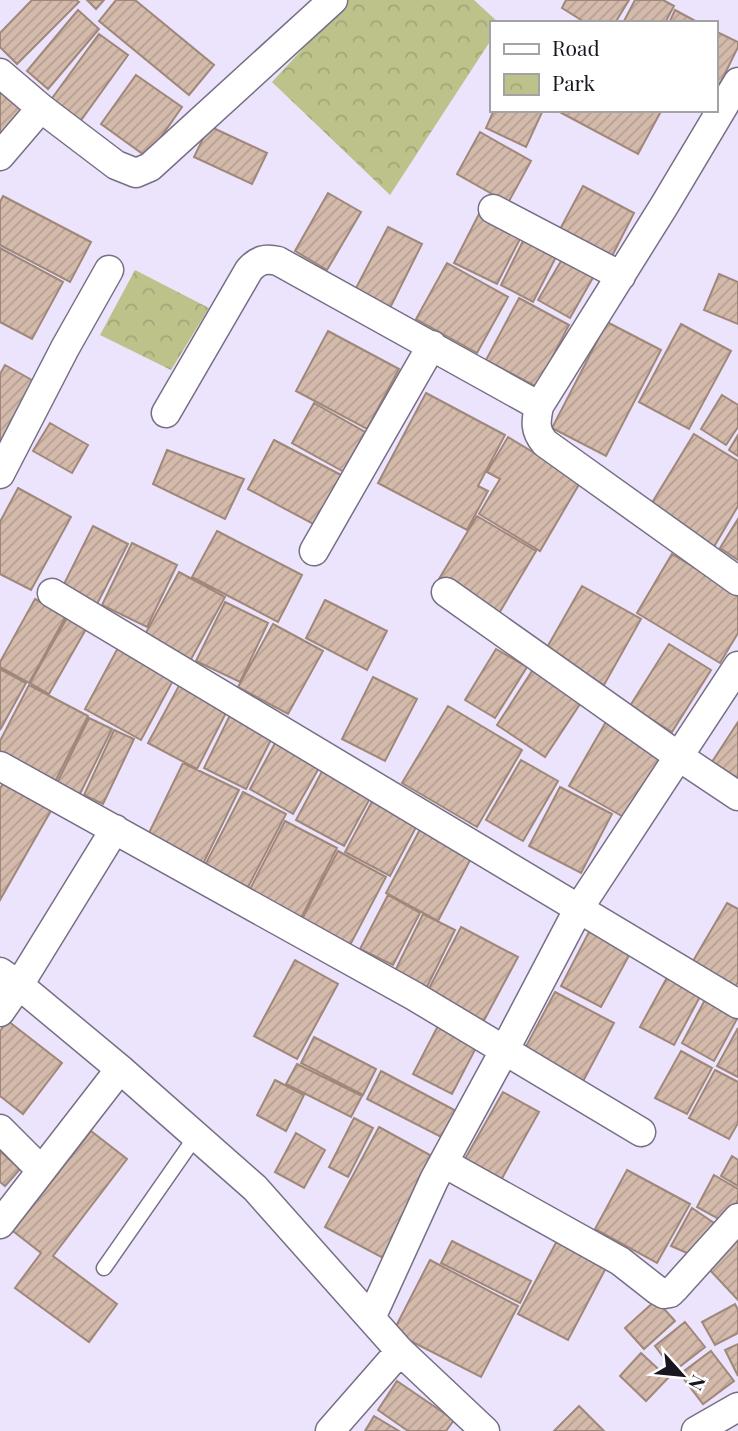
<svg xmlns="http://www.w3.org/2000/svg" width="738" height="1431" font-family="'Playfair Display',serif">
<defs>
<pattern id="park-crowns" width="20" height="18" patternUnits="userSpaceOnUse" patternTransform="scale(1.75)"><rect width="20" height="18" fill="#bdc28b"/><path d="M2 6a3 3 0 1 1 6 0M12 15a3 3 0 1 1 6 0" fill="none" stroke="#a2a678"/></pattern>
<pattern id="building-hatch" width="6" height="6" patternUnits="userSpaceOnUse" patternTransform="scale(1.75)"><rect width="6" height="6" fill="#d3baab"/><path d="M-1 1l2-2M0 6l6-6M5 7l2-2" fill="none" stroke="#b59f93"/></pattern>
</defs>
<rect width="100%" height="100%" fill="#ece3fc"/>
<path fill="url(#park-crowns)" d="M348 0H474L499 23H491V40L390 195 272 82Z
M135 270 209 308 171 370 100 335Z"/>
<path fill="url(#building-hatch)" stroke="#9f887a" stroke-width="2" d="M32 0H76L79 2 17 64 0 47V33Z
M87 0H104L96 9Z
M116 0H135L214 65 189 95 99 21Z
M566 0H629L615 23H586L562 8Z
M635 0H663L674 6 665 23H623Z
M78 10 99 29 48 89 27 71Z
M675 10 699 23H669Z
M715 31 738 42V47L719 86 715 84Z
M99 34 128 55 79 123 50 101Z
M136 75 182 107 147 157 101 124Z
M0 82 28 109 0 137Z
M494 110H543L526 147 486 128Z
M556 110H655L660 113 638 154Z
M209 126 267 153 252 184 194 157Z
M480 132 531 161 508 203 457 174Z
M583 186 634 213 611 258 559 231Z
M328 193 361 212 327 270 295 251Z
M3 196 91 242 70 282 0 245V202Z
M481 210 524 231 497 284 454 263Z
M388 227 422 244 390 308 355 290Z
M526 235 559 251 533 302 501 285Z
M0 248 63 282 32 339 0 322Z
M564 256 595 274 570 318 538 300Z
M447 263 508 297 477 353 416 319Z
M719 274 738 282V324L704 310Z
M519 298 569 325 537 387 486 360Z
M607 322 661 350 606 456 552 428Z
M681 324 731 351 689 429 639 402Z
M328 331 399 369 367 429 296 391Z
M5 365 39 384 0 444V374Z
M426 393 505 435 478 486 488 491 467 530 378 483Z
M722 395 738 405V427L726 445 701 429Z
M314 403 365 432 344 472 292 443Z
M50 423 88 445 72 473 33 451Z
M694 434 738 461V506L712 550 647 511Z
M738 435V456L729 450Z
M508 437 581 481 540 551 479 514 500 479 487 472Z
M274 440 343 476 317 526 248 489Z
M167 450 244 479 225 519 153 484Z
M18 488 71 517 31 590 0 574V522Z
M477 516 536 551 498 615 439 579Z
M738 519V560L720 548Z
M93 526 128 544 95 608 61 590Z
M217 531 302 575 278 622 192 577Z
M132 543 177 565 147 627 102 605Z
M672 554 738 594V633L720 663 637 613Z
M179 572 225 597 189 663 143 638Z
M582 586 641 619 604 685 545 651Z
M35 599 66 616 29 683 0 667V662Z
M325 600 387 631 367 670 306 638Z
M225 602 268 623 240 682 196 661Z
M67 618 86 629 49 694 30 683Z
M273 624 323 651 288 714 238 687Z
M120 644 176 675 141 740 85 709Z
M669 644 711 670 672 732 630 706Z
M496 649 527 667 495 718 465 700Z
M534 668 582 701 545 757 497 725Z
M0 669 26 683 0 730Z
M373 677 417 699 385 761 342 739Z
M180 684 228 709 197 769 148 743Z
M29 685 88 716 55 782 0 754V741Z
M448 706 522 750 477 827 402 783Z
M234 707 277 728 246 789 204 768Z
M89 718 112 729 79 796 56 785Z
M607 720 672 758 634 823 569 786Z
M738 722V788L708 768Z
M114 730 134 739 103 804 84 795Z
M280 734 324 759 293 814 250 789Z
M521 760 558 781 523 841 486 820Z
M183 763 239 790 201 868 145 841Z
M326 764 374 791 344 846 296 820Z
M5 779 53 807 0 900V789Z
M560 787 612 814 581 873 529 846Z
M243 792 286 814 246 891 203 869Z
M377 792 422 816 390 876 345 852Z
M425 820 477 847 438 921 386 893Z
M285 821 337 848 300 920 248 893Z
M338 851 386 877 349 947 301 921Z
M388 895 420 913 393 965 360 949Z
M727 903 738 909V982L732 993 689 968Z
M423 914 455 930 424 993 392 977Z
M461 927 518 957 481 1026 425 996Z
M591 928 632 950 601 1007 561 986Z
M295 960 338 984 297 1059 254 1036Z
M669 974 702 993 674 1045 640 1027Z
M555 992 614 1023 580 1087 521 1056Z
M706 998 738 1017 714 1061 682 1043Z
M441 1020 480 1040 452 1094 413 1074Z
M8 1021 62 1063 23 1114 0 1096V1031Z
M738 1028V1077L717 1066Z
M314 1037 376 1069 363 1095 301 1063Z
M681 1051 712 1068 687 1114 655 1098Z
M297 1064 362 1096 351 1117 286 1084Z
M715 1070 738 1082V1123L729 1139 689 1118Z
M381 1071 458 1112 445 1139 367 1099Z
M275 1080 304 1095 286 1131 257 1115Z
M503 1092 539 1112 501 1180 465 1159Z
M354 1118 373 1128 348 1177 329 1167Z
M379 1127 437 1159 383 1258 325 1227Z
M91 1131 127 1159 53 1256 117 1304 89 1342 15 1288 41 1253 13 1231Z
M296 1133 325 1150 304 1188 275 1172Z
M0 1151 20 1169 5 1186 0 1182Z
M732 1156 738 1160V1186L721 1176Z
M627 1170 690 1204 657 1263 595 1229Z
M714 1175 738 1189V1200L726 1223 697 1207Z
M692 1208 717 1225 696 1257 671 1246Z
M559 1237 608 1264 568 1340 518 1314Z
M738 1238V1300L707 1267Z
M452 1241 531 1281 520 1303 441 1263Z
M430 1260 518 1306 481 1377 393 1332Z
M656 1300 675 1321 644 1349 625 1328Z
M735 1304 738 1310V1333L715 1345 702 1322Z
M685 1322 705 1347 674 1371 655 1346Z
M738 1344V1376L725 1350Z
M711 1351 734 1381 703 1404 680 1374Z
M641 1353 668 1378 646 1401 620 1376Z
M397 1381 454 1420 446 1431H408L378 1410Z
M579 1406 604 1431H554Z
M374 1416 399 1431H365Z"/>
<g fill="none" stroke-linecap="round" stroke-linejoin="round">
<defs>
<path id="service" d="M104 1268 196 1136"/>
<path id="minor" d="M0 73 41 108 116 165 136 173 150 167 333 0
M738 82 664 206 539 406C536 421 534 430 545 443L738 581
M0 156 41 108
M493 209 621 276
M166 413 249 270C258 260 265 258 278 261L539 406
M0 474 65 348 109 270
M314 551 432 345
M446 592 678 756 738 796
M52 593 738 1004
M0 766 414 996 641 1132
M0 972 19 985 120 1069 255 1188 400 1351 485 1431
M0 1012 19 985 115 829
M0 1129 41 1170
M444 1163 620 1261 657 1290 664 1294 670 1293 676 1287 738 1218
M0 1224 120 1069
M371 1318 434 1180 504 1051 579 908 738 666
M330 1431 400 1351
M696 1431 738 1407"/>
</defs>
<use href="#service" stroke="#776f85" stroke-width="17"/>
<use href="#minor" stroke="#776f85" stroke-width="31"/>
<use href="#service" stroke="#fff" stroke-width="14"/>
<use href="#minor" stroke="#fff" stroke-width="28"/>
</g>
<rect x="490" y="21" width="228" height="91" fill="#ffffff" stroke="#a3a2a5" stroke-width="2"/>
<rect x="504" y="44" width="35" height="10" fill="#ffffff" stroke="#a3a2a5" stroke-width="2"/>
<text x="552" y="56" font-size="21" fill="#19161f">Road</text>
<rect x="504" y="74" width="35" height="21" fill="url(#park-crowns)" stroke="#a3a2a5" stroke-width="2"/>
<text x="552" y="91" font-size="21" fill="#19161f">Park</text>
<g transform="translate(682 1375) rotate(117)" stroke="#ffffff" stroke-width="5" paint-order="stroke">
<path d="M0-5L12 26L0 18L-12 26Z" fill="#19161f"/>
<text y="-10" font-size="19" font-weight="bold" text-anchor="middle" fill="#19161f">N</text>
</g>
</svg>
